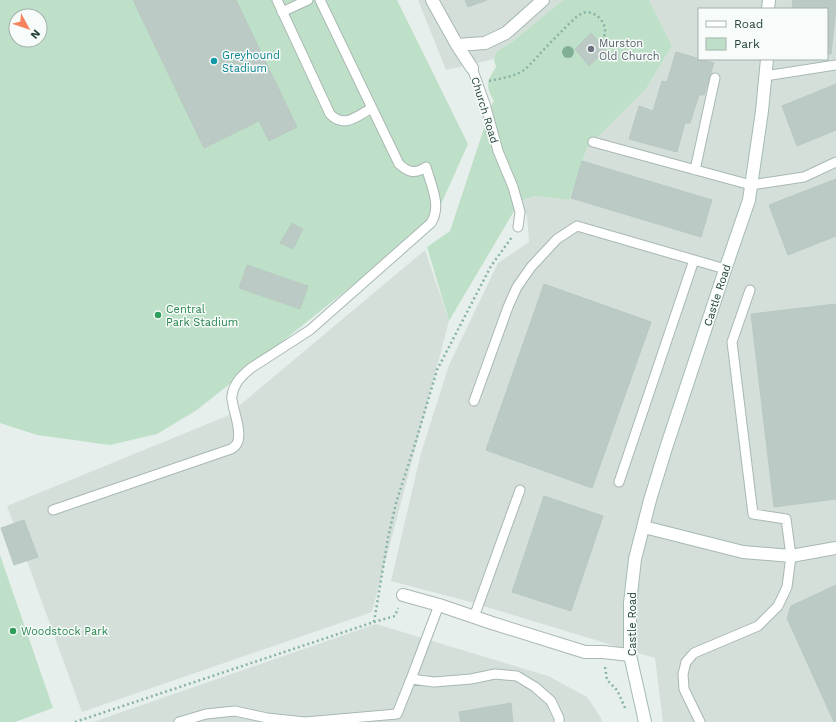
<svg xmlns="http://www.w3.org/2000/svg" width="836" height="722" font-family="'Work Sans',sans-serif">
<rect width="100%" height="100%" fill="#e6efeb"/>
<path fill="#d4dfda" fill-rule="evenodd" d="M418 0H563L512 42 496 52 494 59 446 70Z
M649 0H836V722H663L655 658 467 601 391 581 421 453 449 365 498 263 529 242 527 216 520 201 535 196 569 200 587 148 646 89 672 46ZM699 9H827V59H699Z
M425 250 449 321 372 612 82 712 7 506 227 416Z
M376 624 548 676 587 697 601 718 602 722H93Z"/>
<path fill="#bfe0c8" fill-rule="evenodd" d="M0 0H397L468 144 434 220 197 410 157 434 110 445 37 435 0 423ZM16 16H40V40H16Z
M563 0H649L672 46 646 89 587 148 569 200 535 196 520 201 449 321 427 247 450 231 492 104 494 101C485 86 487 81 496 67L494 59 496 52 512 42Z
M0 555 53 708 15 722H0Z"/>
<path fill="#bbcac4" stroke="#b8c9c2" d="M133 0H236L297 127 269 141 259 121 204 148Z
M465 0H487L468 7Z
M793 0H836V9L831 54 827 53V9H792Z
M591 33 606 50 589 66 575 49Z
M676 52 714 63 704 95H699L690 123H685L677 152 629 139 639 106 653 111 662 81 667 82Z
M836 84V130L797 146 782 106Z
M582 161 712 200 701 237 571 198Z
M836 179V236L788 255 769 205Z
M292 223 303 229 293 249 280 243Z
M247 265 308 286 300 309 239 288Z
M544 284 651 322 592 488 486 450Z
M836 304V499L774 507 751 314Z
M544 496 603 516 571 611 512 592Z
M24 520 38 557 14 565 1 528Z
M836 585V722H834L787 618 791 606Z
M511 703 513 722H461L459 712Z"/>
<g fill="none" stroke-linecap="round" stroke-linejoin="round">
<defs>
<path id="lane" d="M277 0 330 114C344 129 357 116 372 108
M282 12 308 0
M472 68 485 104 498 151 513 187 520 212 518 227
M765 76 836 65
M593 142 751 185 804 177 836 162
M695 170 715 78
M474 401 508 307 517 287 531 267 557 239 577 226 725 269
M619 482 694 260
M53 510 231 449C233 448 234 447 236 445 243 436 235 415 233 405 233 402 231 399 232 396 233 384 242 375 251 368L310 330 431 223C442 206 431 185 426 167 415 174 409 173 399 164L320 0
M439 605 411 679 434 682 471 679 495 674 517 676 535 687 551 701 559 718V722
M474 617 520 490
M179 722 206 714 235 711 267 718 305 722 397 714 411 679
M700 722 684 689 683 674 686 662 694 653 758 626 778 606 787 587 791 556 786 519 753 514 732 342 750 290"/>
<path id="street" d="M432 0 457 45 472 68
M457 45 485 43 506 33 543 0
M644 527 743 552 791 556 836 548
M403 595 439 605 492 623 585 652H603L630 655"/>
<path id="secondary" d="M768 9 769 0
M645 722 630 655V603L635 559 650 500 666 448 726 267 749 200 762 111 767 59"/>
</defs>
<use href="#lane" stroke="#a8b8b2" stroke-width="11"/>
<use href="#street" stroke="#a8b8b2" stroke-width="14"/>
<use href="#secondary" stroke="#a4bbb3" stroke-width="14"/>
<path stroke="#86b3a5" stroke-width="2.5" stroke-dasharray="2 3" stroke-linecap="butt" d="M489 81C501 78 514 77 524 70 529 66 533 61 537 57 545 48 554 39 563 30 568 25 574 18 581 14 593 6 615 27 600 43
M374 622 388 538 396 503 416 441 437 370 491 266 512 237
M605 667 607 680 617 690 626 710
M75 722 374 622 395 616 398 608"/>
<use href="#lane" stroke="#fff" stroke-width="9"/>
<use href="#street" stroke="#fff" stroke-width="12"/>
<use href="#secondary" stroke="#fff" stroke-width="12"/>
</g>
<circle fill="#80af93" cx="568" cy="52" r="6"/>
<circle fill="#6b7280" stroke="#f7fbf9" stroke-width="1.5" cx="591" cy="49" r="4"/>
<circle fill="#0f9aa8" stroke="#f7fbf9" stroke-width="1.5" cx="214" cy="61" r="4"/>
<g fill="#2e9e5b" stroke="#f7fbf9" stroke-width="1.5">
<circle cx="158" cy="315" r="4"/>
<circle cx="13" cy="631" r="4"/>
</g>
<g text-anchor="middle" stroke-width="3" stroke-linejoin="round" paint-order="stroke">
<g font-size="11" fill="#5b616d" stroke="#f7fbf9" text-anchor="start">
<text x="599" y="47">Murston<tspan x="599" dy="13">Old Church</tspan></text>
</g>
<g font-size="11" fill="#0d838f" stroke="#f7fbf9" text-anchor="start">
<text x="222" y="59">Greyhound<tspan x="222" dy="13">Stadium</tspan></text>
</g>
<g font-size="11" fill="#24423a" stroke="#f7fbf9">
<text transform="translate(485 110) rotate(73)" y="4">Church Road</text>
<text transform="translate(717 295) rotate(-72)" y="4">Castle Road</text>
<text transform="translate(632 624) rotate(-90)" y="4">Castle Road</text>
</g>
<g font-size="11" fill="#27864d" stroke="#f7fbf9" text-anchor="start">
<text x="166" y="313">Central<tspan x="166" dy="13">Park Stadium</tspan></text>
<text x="21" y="635">Woodstock Park</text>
</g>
</g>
<rect x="698" y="8" width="130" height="52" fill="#f7fbf9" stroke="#a3b1ad"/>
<rect x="706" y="21" width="20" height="6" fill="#ffffff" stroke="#a3b1ad"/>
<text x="734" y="28" font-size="12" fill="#24423a">Road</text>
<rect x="706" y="38" width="20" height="12" fill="#bfe0c8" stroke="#a3b1ad"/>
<text x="734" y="48" font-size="12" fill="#24423a">Park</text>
<g transform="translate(28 28) rotate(130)"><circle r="19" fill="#f7fbf9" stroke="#a3b1ad"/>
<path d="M0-3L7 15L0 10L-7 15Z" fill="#f4845f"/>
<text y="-6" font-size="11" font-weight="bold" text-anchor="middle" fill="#24423a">N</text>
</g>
</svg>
